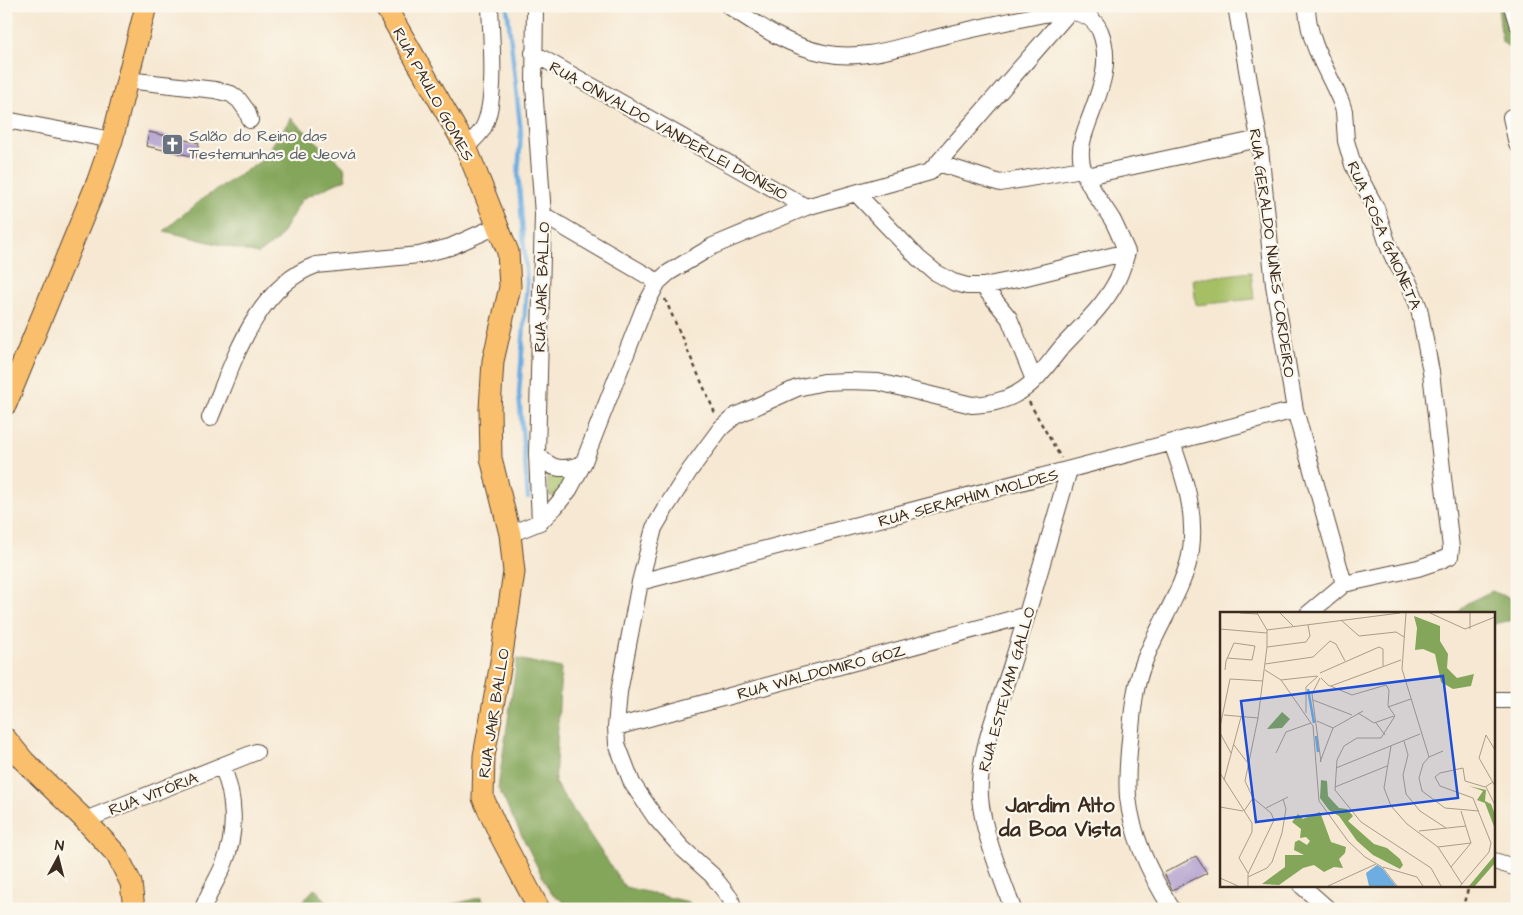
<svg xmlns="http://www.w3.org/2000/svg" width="1523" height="915" font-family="'Architects Daughter',sans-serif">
<rect width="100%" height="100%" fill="#fbf7ec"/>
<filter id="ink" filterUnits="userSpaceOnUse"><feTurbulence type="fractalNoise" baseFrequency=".02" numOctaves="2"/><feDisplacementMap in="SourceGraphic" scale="10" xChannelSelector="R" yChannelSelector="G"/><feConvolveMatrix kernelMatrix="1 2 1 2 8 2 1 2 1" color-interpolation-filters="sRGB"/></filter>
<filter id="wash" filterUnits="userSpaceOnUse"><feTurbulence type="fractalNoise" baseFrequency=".0096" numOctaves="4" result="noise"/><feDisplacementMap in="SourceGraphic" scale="20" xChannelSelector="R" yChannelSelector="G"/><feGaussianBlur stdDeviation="1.12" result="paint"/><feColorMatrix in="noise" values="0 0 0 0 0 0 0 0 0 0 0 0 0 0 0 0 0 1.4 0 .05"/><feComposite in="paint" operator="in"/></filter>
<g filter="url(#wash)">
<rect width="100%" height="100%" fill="#f6e8d2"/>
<path fill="#a6bf65" stroke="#707442" d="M1251 272 1254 299 1196 305 1193 279Z
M546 474 567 477 556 496H550Z"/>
<path fill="#84a65a" stroke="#60683c" d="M1498 6H1517V53L1502 42Z
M291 118 344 167 346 179 302 199 278 240 258 254 164 231 199 201 261 161Z
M1492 591 1511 599 1517 598V619L1494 624V614H1457L1467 603Z
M517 659 561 668 555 783 625 887 689 902 693 909H573L550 892 498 788Z
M315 888 332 909H296Z
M482 897 484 909H435Z"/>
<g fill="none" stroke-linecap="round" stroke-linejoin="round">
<path stroke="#6eade1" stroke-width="4.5" d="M507 6 521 133 518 173 527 283 519 394 528 497"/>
</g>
<g id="blocks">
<path fill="#af9ccd" d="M149 132 199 143 196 157 146 146Z
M1196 856 1207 873 1172 890 1164 873Z"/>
</g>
</g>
<g filter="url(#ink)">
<use href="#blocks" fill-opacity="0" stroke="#574639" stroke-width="1"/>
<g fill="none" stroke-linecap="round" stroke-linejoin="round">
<defs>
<path id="minor" d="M535 6 534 86 543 215 537 454 540 522
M729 6C759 26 788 46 824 53 863 62 905 45 943 36 976 28 1010 21 1044 14 1065 11 1090 8 1100 31 1113 63 1099 93 1088 123 1084 134 1080 145 1081 157 1082 180 1101 201 1113 221 1118 231 1122 241 1127 252 1124 263 1121 274 1115 284 1102 308 1080 327 1061 348 1048 364 1035 384 1016 394 1002 402 988 404 972 405L878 382 848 381 824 382 797 388 735 416 721 428 690 470 665 509 654 528 640 582 619 692 616 727 617 744 632 783 655 817 682 848 712 875 730 898 734 909
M1236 6 1259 139 1274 285 1295 410 1344 584
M1512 6 1517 23
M1307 10C1310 47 1327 69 1341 102L1344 111 1346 141 1353 165 1376 208 1389 248 1395 261 1409 283 1419 308 1431 372 1451 548 1450 556 1439 561 1418 568 1344 584 1308 614
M533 53 806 207
M127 80 215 90 231 94 239 100 247 111 250 120
M1511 117 1517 144
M6 120 112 140
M466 147C471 142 478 136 482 130 498 104 491 38 490 6
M938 163 1000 183 1082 169
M1087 176 1259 139
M856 193 918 258 935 272 953 282 967 286H983L1018 279 1127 252
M543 215 658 282
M983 286 1009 318 1034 380
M210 418C233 364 255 287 316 265L419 255 450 247 497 226
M1172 443C1185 480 1196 511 1191 550 1186 586 1155 630 1143 665 1135 686 1133 707 1131 729 1129 751 1126 774 1128 797 1132 836 1151 876 1172 909
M537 454C551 470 563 471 583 464
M510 534 540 522 555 507 569 490 583 464 644 308 658 282 668 273 713 246 806 207 930 172 1069 12
M640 582 1295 410
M1494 700H1517
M616 727 1027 615
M85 820 256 752
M1494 861 1517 868
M1302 886 1328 909
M203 909C208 893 218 879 224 864 237 833 235 796 222 766
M1013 909C1001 877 982 829 980 796 977 755 1000 703 1012 664 1032 599 1050 535 1069 470"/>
<path id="major" d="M385 6 466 147 508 252 510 287 493 361 490 409 491 458 510 534 514 572 500 668 484 756 483 798 500 835 539 909
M6 404 97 183 112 140 146 6
M6 739 24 761 85 820 117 855 131 883 134 909"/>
</defs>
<use href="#minor" stroke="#574639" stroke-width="18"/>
<use href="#major" stroke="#574639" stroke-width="23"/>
<path stroke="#574639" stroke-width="2.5" stroke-dasharray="4 4" stroke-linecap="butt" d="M665 299 715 413
M1029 402 1061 458
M1462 909 1469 886"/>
<use href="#minor" stroke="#fff" stroke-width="16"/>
<use href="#major" stroke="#f9bf6d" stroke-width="21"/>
</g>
</g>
<defs>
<symbol id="church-square" viewBox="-11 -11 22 22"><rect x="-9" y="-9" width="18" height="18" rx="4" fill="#6b7280" stroke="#fbf7ec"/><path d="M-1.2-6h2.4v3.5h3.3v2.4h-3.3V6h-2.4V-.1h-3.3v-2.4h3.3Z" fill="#fff"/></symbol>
</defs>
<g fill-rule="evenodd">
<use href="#church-square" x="160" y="132" width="25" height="25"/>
</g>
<g text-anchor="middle" stroke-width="4.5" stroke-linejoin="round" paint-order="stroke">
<g font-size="16" fill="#3b2a1e" stroke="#fbf7ec">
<text transform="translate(434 94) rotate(61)" y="6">RUA PAULO GOMES</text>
<text transform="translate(669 130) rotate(29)" y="6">RUA ONIVALDO VANDERLEI DIONÍSIO</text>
<text transform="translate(1385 235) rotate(66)" y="6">RUA ROSA GAIONETA</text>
<text transform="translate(1273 253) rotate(82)" y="6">RUA GERALDO NUNES CORDEIRO</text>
<text transform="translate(541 287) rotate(-88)" y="6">RUA JAIR BALLO</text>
<text transform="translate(968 497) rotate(-15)" y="6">RUA SERAPHIM MOLDES</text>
<text transform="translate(821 671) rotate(-15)" y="6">RUA WALDOMIRO GOZ</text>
<text transform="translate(1006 689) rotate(-74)" y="6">RUA ESTEVAM GALLO</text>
<text transform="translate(493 713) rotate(-81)" y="6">RUA JAIR BALLO</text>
<text transform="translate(153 793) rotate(-21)" y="6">RUA VITÓRIA</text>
</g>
<g font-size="16" fill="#5b616d" stroke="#fbf7ec" text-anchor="start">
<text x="189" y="141">Salão do Reino das<tspan x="189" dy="18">Testemunhas de Jeová</tspan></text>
</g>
<g font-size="21" font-weight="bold" fill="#3b2a1e" stroke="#fbf7ec">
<text x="1060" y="812">Jardim Alto<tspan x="1060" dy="24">da Boa Vista</tspan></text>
</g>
</g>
<g transform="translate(1220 612)">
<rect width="275" height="275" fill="#f6e8d2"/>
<path d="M194 4 220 14V29L228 42 227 56 237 66 254 62 251 74 233 77 221 70 215 42 203 37 195 38 197 16ZM62 100 70 107 62 116 47 117ZM101 168 107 169 108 184 119 196 127 197 133 204 128 209 154 232 167 236 180 247 183 253 180 257 153 243 137 229 119 204 109 198 100 186ZM249 174 266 178 265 189 271 192 275 203V217L265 191 257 188 263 179ZM100 200 111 230 126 235 125 241 119 247 123 256 114 255 104 260 94 253 83 256 59 273 42 272 65 255V243H84L74 238 75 230 79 228 87 233 90 229 86 225 80 226 81 217 72 210 78 202 83 207ZM275 243V251L255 274H249Z" fill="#84a65a"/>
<path d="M157 253 162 256 176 274H149L146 261Z" fill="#6eade1"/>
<path fill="none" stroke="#6eade1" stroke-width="2.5" d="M88 77 94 111M96 124 98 140"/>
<path fill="none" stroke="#ab9c8a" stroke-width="1" d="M20 1 38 2M60 1 73 14M186 1 182 57 209 145M210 1 245 17 275 5M250 1V17M121 8 139 24 176 20 184 25M0 17 47 21M47 18 180 1M47 35 86 30 90 24 88 13M45 52 93 45 110 29 116 32 125 49M5 58 6 49 14 31 35 34 32 48 7 46M45 58 61 68 93 114 99 189 128 229 145 245 162 255 177 274M100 61 159 35 163 37V54M100 66 92 82 101 150M101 66 108 73 132 83 166 73 169 78 168 94 175 104M10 67 43 69M61 68 97 64M111 74 181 48M93 88 132 103M168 95 191 87M86 101V75L98 64M138 101 154 111 174 104M4 103 38 106M175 104 161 126H137L124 134 117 148 115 178 141 210 211 256 221 274M97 109 113 116M156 111 165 123M0 115 10 67M0 121 11 141M266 123 259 146 275 174M266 123 275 138M184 129 188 143 183 163 186 182 200 199 226 216M14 133 27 150M171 134 164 176 171 194 187 212 218 235 242 272M223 139 209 145 203 152 199 166 202 179 225 196 259 199M56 141 66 120 91 111M100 150 113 116 143 99M116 156 200 122M0 161 32 211V220L19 246 28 261M4 168 21 105M115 175 167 154M266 175 275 193M0 195 23 199M46 196 68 185M24 199 33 186M199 219 246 214M218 235 251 231M163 255 197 265 203 274M231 255 251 231 241 199M28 265 47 256 52 250 62 221 66 197 63 187M0 266 18 274M28 274V262L54 208 51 201 33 186 25 169 38 106 47 35V18L37 1M108 274 156 252M240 274 269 240 271 231 253 186 220 174 215 165 220 161 243 156 245 169 265 175 273 170"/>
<path fill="#1d4ed8" fill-opacity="0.15" stroke="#1d4ed8" stroke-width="2.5" d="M223 64 238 186 36 210 21 89Z"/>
<rect width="275" height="275" fill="none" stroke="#3b2a1e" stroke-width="2.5"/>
</g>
<rect width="1523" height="915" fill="none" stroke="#fbf7ec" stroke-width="25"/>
<g transform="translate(58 858) rotate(7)" stroke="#fbf7ec" stroke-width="4" paint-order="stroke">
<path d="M0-4L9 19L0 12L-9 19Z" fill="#3b2a1e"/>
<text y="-8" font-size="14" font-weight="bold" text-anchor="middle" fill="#3b2a1e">N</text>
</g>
</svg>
